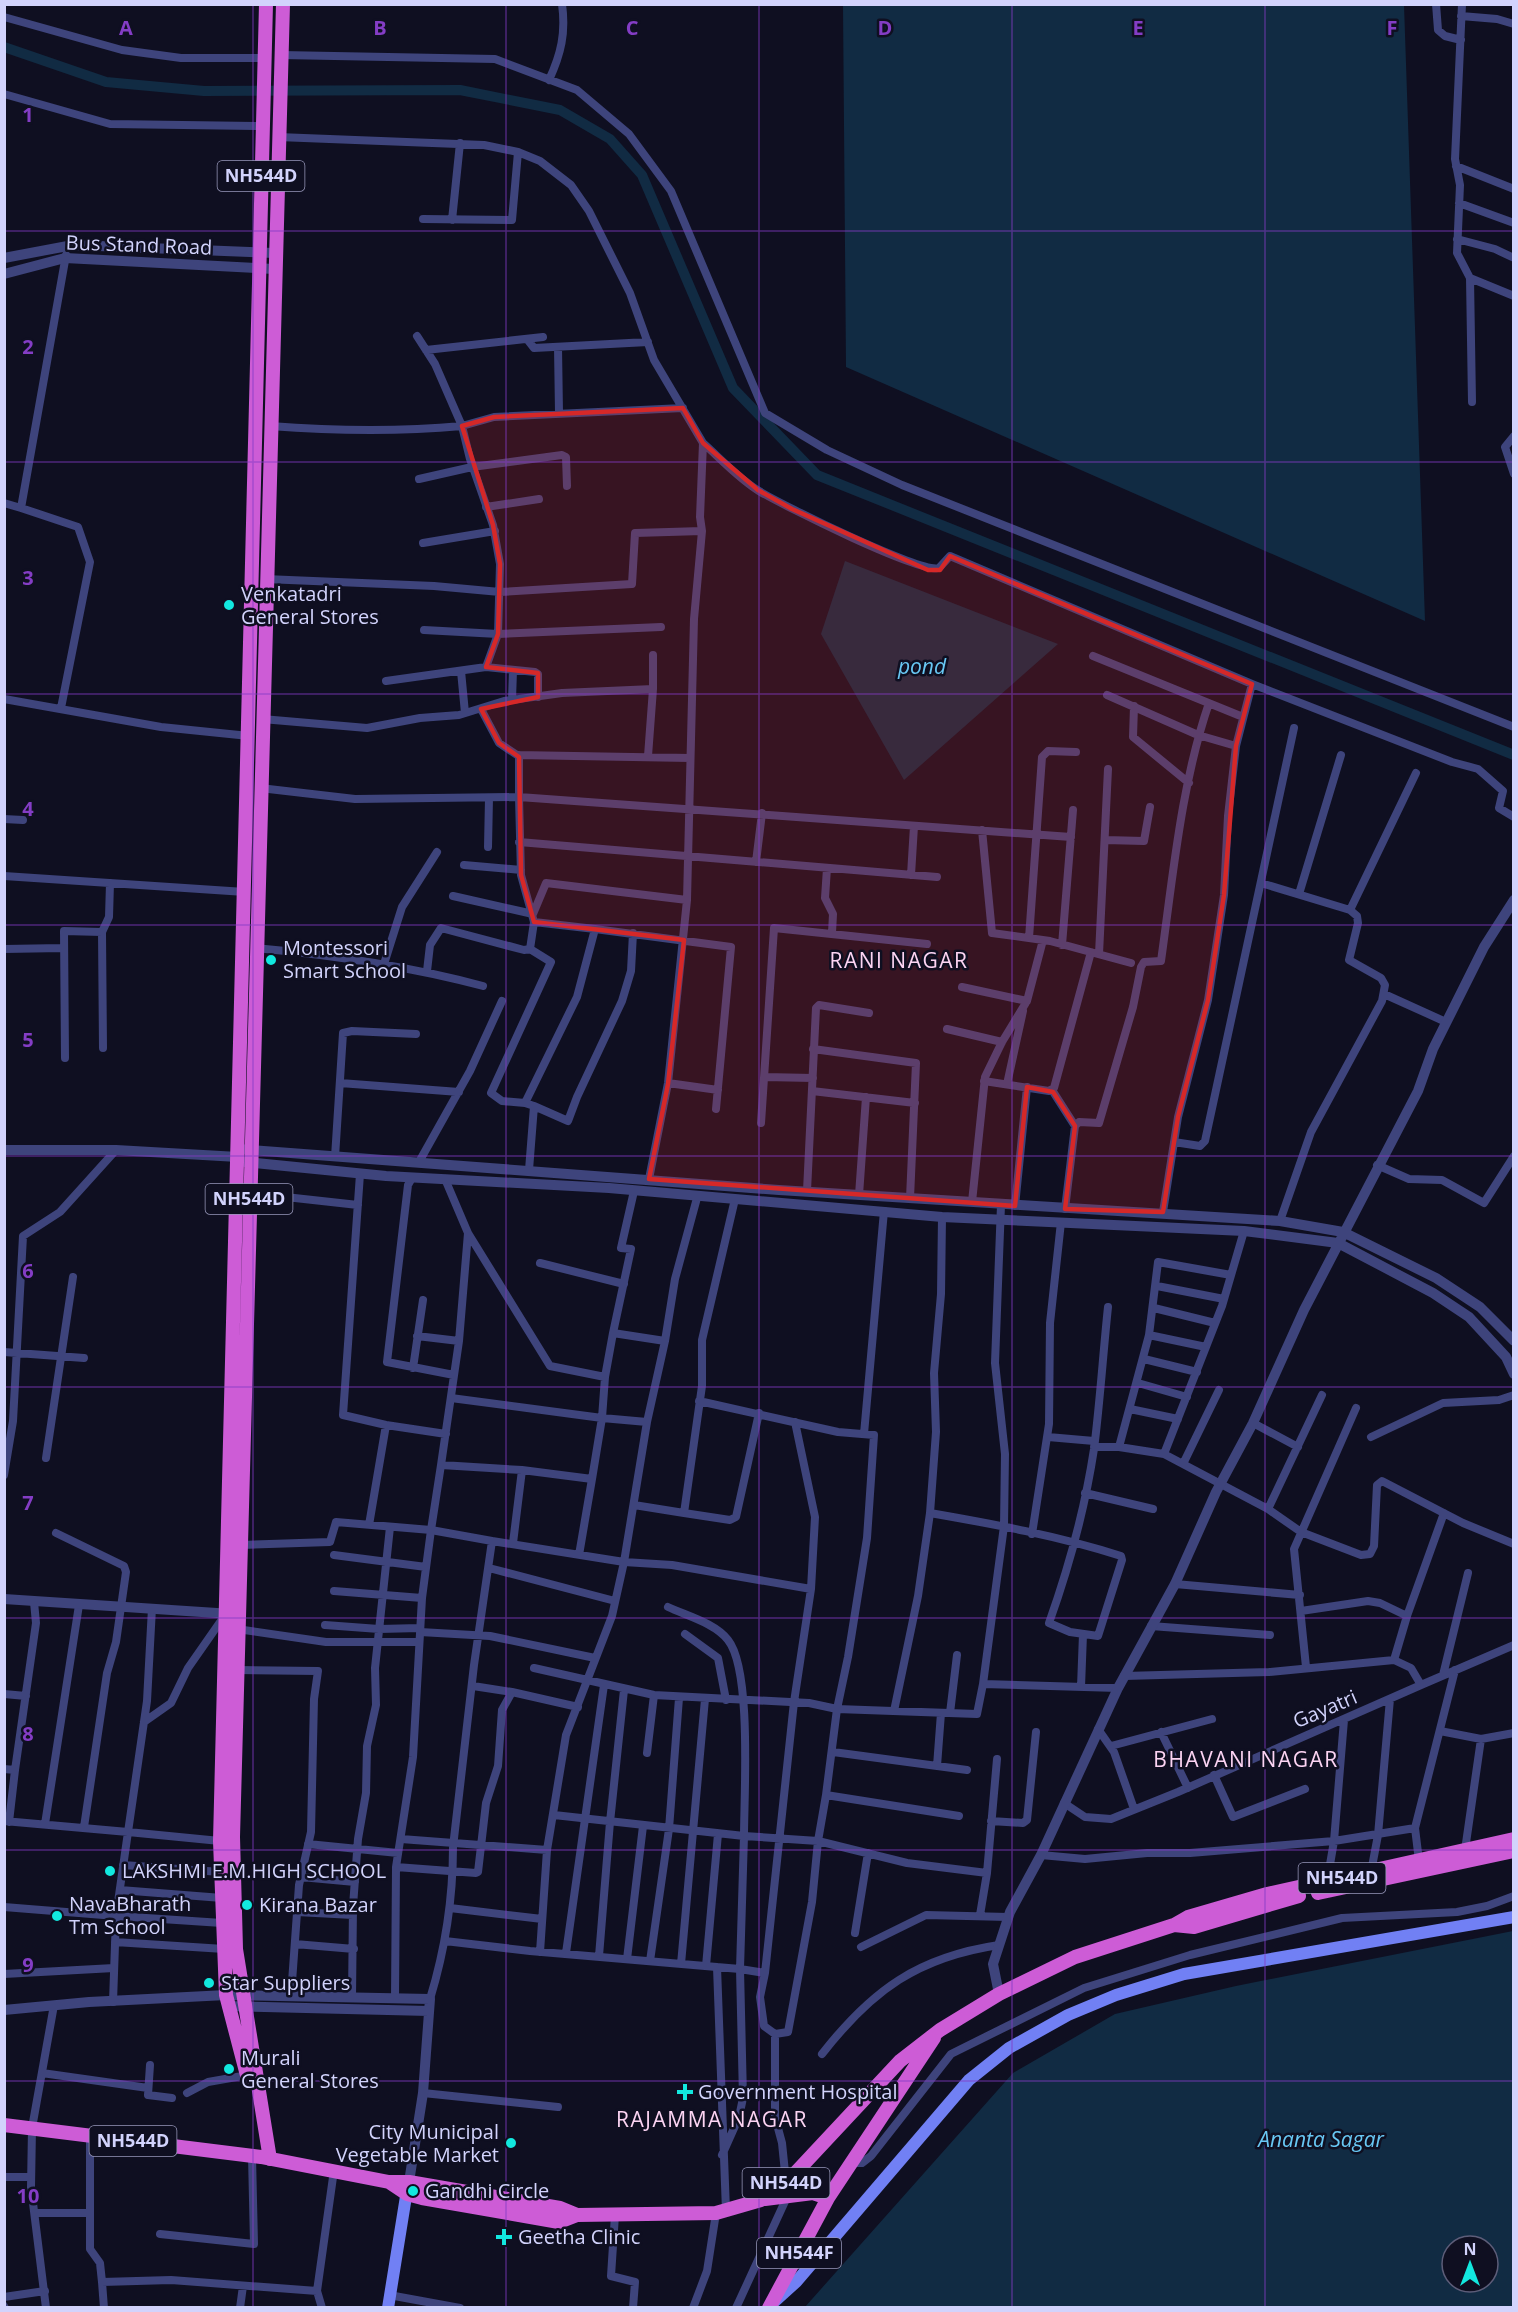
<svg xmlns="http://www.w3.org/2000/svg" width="1518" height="2312" font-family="'Open Sans',sans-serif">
<rect width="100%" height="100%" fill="#0f0f21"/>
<path fill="#112b43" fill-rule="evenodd" d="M843 5H1404L1425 621 846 367Z
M845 561 1058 644 904 780 821 634Z
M1513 1931V2307H805L1013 2073 1115 2014 1236 1986ZM1452 2246H1488V2282H1452Z"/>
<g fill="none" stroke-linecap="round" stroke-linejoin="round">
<path stroke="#112b43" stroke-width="10" d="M4 47 106 82 204 91 460 90 560 110 610 139 642 175 733 388 817 475 1514 755"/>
<path stroke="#3e447c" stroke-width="8" d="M1436 4 1438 30 1445 36 1461 40
M1462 4 1455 159 1460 185 1457 253 1470 278 1514 296
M1461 16 1497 19 1514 24
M4 17 122 50 181 58H264
M281 55 495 59 577 90 629 134 671 191 765 413 827 450 902 485 1514 727
M549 80C561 54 566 33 562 4
M4 94 110 124 263 126
M278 137 484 145 518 152 540 161 571 185 589 211 630 293 654 360 703 443 700 517 702 531 694 619 687 900 668 1083 649 1179
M1456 166 1514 189
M1459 203 1514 223
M423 219 512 220 518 152
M452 220 460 143
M1457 239 1495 249 1514 258
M1470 278 1472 402
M417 336 435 364 462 426 494 417 683 408
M527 339 534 348 648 342
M558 347 559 413
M426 350 543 337
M270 426C334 431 398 432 462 426L470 459 493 525 500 564 498 634 486 667 535 672 538 674V697
M1514 436 1505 447 1514 474
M703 443C721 459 738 478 759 491 782 505 921 574 939 568L950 556 1252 684
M419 479 472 467 562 455 566 457 567 486
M4 503 21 508 66 255
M486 507 539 499
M21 508 78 527 90 562 61 708
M423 543 495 531
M265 579 434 586 500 592 632 584 635 533 702 531
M424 630 498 634 661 627
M1093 656 1243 717
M461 671 465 713
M386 681 486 667
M1107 695 1198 735 1236 746 1252 684 1452 762 1478 769 1503 791 1499 808 1514 817
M4 699 161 727 249 736
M512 700 513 670
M1134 706 1133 737 1189 783
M481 709 499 743 517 755 690 758
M262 719 367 728 420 718 459 715 504 701 562 693 653 689V655
M648 756 653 689
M260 788 355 799 519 797V755
M4 819 23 820
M982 830 992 933 1050 941 1131 963
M1105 840 1144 841 1150 807
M519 842 937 877
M488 847 489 798
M756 862 762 813
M464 865 521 870
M827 868 825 898 833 914 832 933
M911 875 914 826
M4 876 245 892
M1261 883 1350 910 1357 916 1358 923 1349 960 1381 978 1385 985 1382 1001 1311 1132 1280 1221
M1299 894 1341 755
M453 896 533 914 546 883 687 900
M1350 910 1416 773
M595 929 534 922 521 875 519 797 1071 837
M1029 938 1042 757 1048 751 1076 752
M1062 945 1073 810
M255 948C333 955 408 966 483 986
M4 949 63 948
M1099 954 1108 769
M384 964 402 907 437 852
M427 971 430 945 441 928 524 950 530 949 534 922
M962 987 1027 1001
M1384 994 1446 1022
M947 1029 1002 1042
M103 1048 102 932 109 917 110 883
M813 1049 916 1063 910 1198
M65 1058 64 931 102 932
M764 1077 813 1078
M984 1081 1049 1091 1054 1088 1091 952
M340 1083 459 1092
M668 1083 718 1090
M1007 1084 1023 1011
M1052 1090 1075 1126
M812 1091 915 1103
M525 1103 502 1101 491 1093 551 962 530 949
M534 1106 568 1121 577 1097 622 1001 631 971 633 933
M761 1123 774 928 927 944
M1174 1142 1200 1146 1205 1141 1294 728
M335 1157 343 1033 352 1031 416 1034
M419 1162 470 1071 502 1001
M1377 1165 1409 1179 1442 1180 1484 1203 1514 1156
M529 1170 534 1106 525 1103 577 997 595 929 731 947 716 1109
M360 1174 343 1415 386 1425 446 1434
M412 1178 408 1185 387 1362 454 1375
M807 1191 816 1008 819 1005 869 1013
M249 1193 358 1205
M859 1195 866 1097
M972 1202 985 1077 1002 1042 1027 1001 1043 940
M1015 1206 1027 1087
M1065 1209 1075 1126 1079 1122 1099 1123 1133 1007 1141 967 1144 962 1161 961C1173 876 1181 785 1209 703
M1163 1212 1178 1117 1208 1000 1224 895 1228 816 1236 746
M468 1233 550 1366 605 1377 613 1333 665 1341 675 1279 697 1198
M540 1263 624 1284
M1157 1286 1224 1299
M1154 1308 1215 1323
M613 1333 631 1249 621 1248 634 1191
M1149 1335 1206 1347
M417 1336 459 1341
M665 1341 647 1422 624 1562 672 1565 811 1589 794 1702 765 1973
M4 1352 84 1358
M1144 1359 1197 1372
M413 1368 423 1300
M1138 1383 1187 1397
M451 1398 602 1418 605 1377
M1130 1409 1178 1419
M795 1422 815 1517 811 1589
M1253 1423 1298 1447
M864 1434 884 1211
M1048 1437 1094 1441
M1371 1437 1443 1403 1499 1400 1514 1395
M1094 1447H1119L1164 1454 1268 1509 1301 1532 1361 1555 1370 1554 1374 1546 1377 1485 1382 1481 1463 1523 1514 1544
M1119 1447 1149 1335 1158 1262 1231 1275
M1164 1454 1222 1306 1244 1231
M46 1458 73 1277
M1183 1464 1219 1390
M441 1465 459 1341 468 1233 445 1179
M4 1475 13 1421 23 1236 60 1212 116 1150
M592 1479 602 1418 647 1422
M1085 1493 1153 1509
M634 1505 684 1513 702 1386V1340L735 1199
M1268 1509 1322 1395
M684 1513 730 1520 736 1517 759 1413
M930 1513C993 1524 1059 1536 1121 1556L1122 1560 1098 1636 1070 1632 1049 1623C1069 1567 1085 1508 1094 1449 1100 1402 1103 1354 1108 1307
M369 1525 386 1425
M56 1533 124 1566 126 1572 116 1642 107 1673 84 1827
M1032 1534 1049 1424 1050 1323 1061 1222
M513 1543 522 1470
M241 1545 330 1542 336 1522 431 1530 441 1465 522 1470 592 1479 579 1555
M334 1555 426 1567
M489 1568 615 1601
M1175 1584 1300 1595
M334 1591 422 1598
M668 1607C687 1616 715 1623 728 1640 752 1670 744 1795 744 1836L818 1841 812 1902 788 2032 775 2034
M152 1608 147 1701 128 1832 220 1841
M1407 1616 1444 1513
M325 1625 379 1629 420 1628
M1151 1626 1270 1635
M237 1629 326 1642H419
M420 1632 490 1636 595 1658
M685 1634 718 1658 726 1700
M1306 1667 1294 1549 1356 1408
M534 1668 654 1695 809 1703 837 1709 848 1657 867 1538 874 1435 838 1432 699 1401
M236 1670 318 1671 314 1699 311 1832 299 1885 291 1996
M1443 1675 1468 1573
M1124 1676 1269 1672 1394 1660
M983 1684 1004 1526 1005 1454 995 1363 1001 1205
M1421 1685 1514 1645
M473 1686 512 1692
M1081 1687 1083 1634
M4 1694 26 1696
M894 1711 918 1596 930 1513 936 1432 934 1373 941 1294 942 1217
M950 1713 957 1655
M144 1722 171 1703 188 1668 225 1615
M1098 1729 1114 1752 1134 1809
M1440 1731 1481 1739 1514 1733
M1161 1732 1188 1788
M1111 1746 1212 1719
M833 1752 967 1770
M647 1753 654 1695
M937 1766 941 1713
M4 1769 15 1770 36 1623 34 1602
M1214 1775 1233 1817 1305 1789
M826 1795 818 1841 907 1863 987 1873
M1064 1803 1085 1817 1111 1819 1178 1792 1421 1685 1411 1668 1394 1660 1407 1616 1380 1603 1368 1601 1301 1611
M959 1816 826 1795 837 1709 977 1714 983 1684 1118 1688
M4 1821 128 1832 116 1916 222 1923
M991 1821 1023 1823 1027 1820 1036 1732
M9 1822 15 1770
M45 1824 79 1605
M1415 1828 1455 1670
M401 1839 547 1850 566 1735 612 1616 624 1562 492 1541
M308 1844 398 1853
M1465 1850 1481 1739
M1041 1855 1085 1859 1147 1853H1190L1334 1841 1415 1828 1419 1861
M123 1865 221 1872
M1371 1872 1378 1835 1390 1699
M301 1877 355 1882
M1327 1882 1334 1841 1344 1720
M120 1890 222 1898
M4 1907 116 1916 113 2002
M450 1908 542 1919
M297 1912 353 1915
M980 1915 987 1873 997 1759
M855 1933 868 1853
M445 1941 530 1951 740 1969 744 1836 554 1815
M115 1942 224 1949
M295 1944 354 1949
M861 1947 926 1915 1008 1917
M540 1952 547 1850
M566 1953 604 1685
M599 1956 610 1822 624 1690
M627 1959 643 1826
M650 1961 669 1829 679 1698
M681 1964 705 1699
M706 1966 718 1834
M717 1967 726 2211
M4 1974 114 1968
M352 1997 353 1906 358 1839 366 1793 367 1746 376 1705 375 1668 390 1527
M395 1998 396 1867
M430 1999C445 1950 453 1899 453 1847L474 1665 492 1541 431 1530 422 1598 413 1757 396 1867 476 1873 478 1872 486 1803 498 1766 502 1710 512 1692 578 1707
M822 2054C872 1990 918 1957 999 1945
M150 2065 148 2095 172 2098
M42 2073 148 2088
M187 2093 208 2082 248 2075
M423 2093 558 2107
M90 2136V2249L100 2263 102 2282 171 2280 317 2291 334 2170
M722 2155 739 2117 743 2098 740 1969 765 1973 760 1997 764 2026 775 2034V2117L782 2143 786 2182
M850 2163H862L871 2156 951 2054 1084 1988 1190 1955 1342 1918 1457 1912 1487 1906 1514 1896
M4 2177H31
M35 2213H90
M615 2215 611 2276 635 2282 633 2308
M160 2234 254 2244 252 2156
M102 2282 104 2308
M317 2291 322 2308
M389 2295 460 2308
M4 2297 45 2291
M4 2306 5 2308
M46 2308 31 2187 32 2128 54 2005
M240 2308 243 2286
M693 2308 707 2271 716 2213
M736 2308 787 2197"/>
<path stroke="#3e447c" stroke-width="10" d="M4 258 73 245 274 253
M4 274 65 258 274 269
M238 1149 779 1190 1280 1221 1343 1232 1436 1278 1480 1307 1514 1341
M4 1150H116L238 1157
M245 1162 386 1176 609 1188 942 1217 1244 1231 1338 1243 1433 1293 1469 1317 1506 1357 1514 1374
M4 1599 232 1614
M999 1994 993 1964 1010 1912 1041 1855 1118 1688 1175 1584 1216 1492 1253 1423 1304 1310 1418 1091 1433 1049 1484 947 1514 900
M227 2006 429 2011
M4 2010 89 2002 226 1995 430 1999 423 2093 409 2182"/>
<path stroke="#7180f4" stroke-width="12" d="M775 2301 796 2282 969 2080 1009 2048 1068 2015 1116 1995 1184 1974 1514 1917
M388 2308 408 2184"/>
<path stroke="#cd5cd6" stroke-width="14" d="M1318 1893 1514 1851
M1174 1925 1194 1927 1299 1896
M249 2083 226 1995 220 1841 266 4
M4 2125 261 2157 389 2182H409L560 2208 577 2215 716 2213 761 2200 786 2183 900 2061 940 2030 999 1994 1075 1957 1174 1925 1188 1917 1267 1894 1514 1839
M270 2159 236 1949 233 1837 283 4
M389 2182 407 2194 422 2198 559 2222 577 2215
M765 2199 813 2193 828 2198
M769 2308 828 2198 934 2038"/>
</g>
<path fill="#d62828" fill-opacity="0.2" stroke="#d62828" stroke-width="4.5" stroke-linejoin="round" d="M683 408 703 443 758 490 792 509 928 570H940L950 556 1252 684 1236 746 1224 895 1208 1000 1178 1117 1163 1212 1065 1209 1075 1126 1053 1092 1027 1087 1015 1206 649 1179 668 1084 684 940 534 922 521 875 519 757 499 743 481 709 538 697V673L486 667 498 634 500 564 493 525 462 426 494 417Z"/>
<path fill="none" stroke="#843dc5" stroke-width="1.5" stroke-opacity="0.55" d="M253 4V2308M506 4V2308M759 4V2308M1012 4V2308M1265 4V2308M4 231H1514M4 462H1514M4 694H1514M4 925H1514M4 1156H1514M4 1387H1514M4 1618H1514M4 1850H1514M4 2081H1514"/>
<g fill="#12e8df" stroke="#0f0f21" stroke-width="2">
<circle cx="229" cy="605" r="6"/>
<circle cx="271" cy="960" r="6"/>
<circle cx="110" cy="1871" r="6"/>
<circle cx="247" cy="1905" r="6"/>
<circle cx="57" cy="1916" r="6"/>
<circle cx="209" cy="1983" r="6"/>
<circle cx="229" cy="2069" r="6"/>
<path d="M682 2083h6v6h6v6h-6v6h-6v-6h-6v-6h6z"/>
<circle cx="511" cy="2143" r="6"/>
<circle cx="413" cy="2191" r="6"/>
<path d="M501 2228h6v6h6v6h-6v6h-6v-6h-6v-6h6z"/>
</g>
<g text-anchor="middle" stroke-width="5" stroke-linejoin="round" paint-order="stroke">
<g fill="#0f0f21" stroke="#9898ba" stroke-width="1.5">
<rect x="217.5" y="161" width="87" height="30" rx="4.5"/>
<rect x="205.5" y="1184" width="87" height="30" rx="4.5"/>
<rect x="1298.5" y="1863" width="87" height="30" rx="4.5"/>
<rect x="89.5" y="2126" width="87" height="30" rx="4.5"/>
<rect x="742.5" y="2168" width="87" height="30" rx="4.5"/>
<rect x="757" y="2238" width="84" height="30" rx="4.5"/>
</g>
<g font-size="18" font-weight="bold" fill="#d2d3fc">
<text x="261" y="182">NH544D</text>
<text x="249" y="1205">NH544D</text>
<text x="1342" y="1884">NH544D</text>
<text x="133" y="2147">NH544D</text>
<text x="786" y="2189">NH544D</text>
<text x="799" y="2259">NH544F</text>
</g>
<g font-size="20" fill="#d2d3fc" stroke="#0f0f21">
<text transform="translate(139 245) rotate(2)" y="7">Bus Stand Road</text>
<text transform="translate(1325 1709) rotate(-23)" y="7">Gayatri</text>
</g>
<g font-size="20" fill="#d2d3fc" stroke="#0f0f21" text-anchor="start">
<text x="241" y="601">Venkatadri<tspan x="241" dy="23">General Stores</tspan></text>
<text x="283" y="955">Montessori<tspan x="283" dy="23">Smart School</tspan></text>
<text x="122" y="1878">LAKSHMI E.M.HIGH SCHOOL</text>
<text x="69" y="1911">NavaBharath<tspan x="69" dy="23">Tm School</tspan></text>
<text x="259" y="1912">Kirana Bazar</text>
<text x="221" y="1990">Star Suppliers</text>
<text x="241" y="2065">Murali<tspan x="241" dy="23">General Stores</tspan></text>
<text x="698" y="2099">Government Hospital</text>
<text x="499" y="2139" text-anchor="end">City Municipal<tspan x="499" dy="23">Vegetable Market</tspan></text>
<text x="425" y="2198">Gandhi Circle</text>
<text x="518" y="2244">Geetha Clinic</text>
</g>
<g font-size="21" font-style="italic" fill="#68c7f3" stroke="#0f0f21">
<text x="922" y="674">pond</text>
<text x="1321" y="2147">Ananta Sagar</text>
</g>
<g font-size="21" letter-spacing="1.5" fill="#fcd4f3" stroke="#0f0f21">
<text x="899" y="968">RANI NAGAR</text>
<text x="1246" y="1767">BHAVANI NAGAR</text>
<text x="712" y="2127">RAJAMMA NAGAR</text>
</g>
</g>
<g font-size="20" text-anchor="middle" font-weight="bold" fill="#843dc5" stroke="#0f0f21" stroke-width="5" stroke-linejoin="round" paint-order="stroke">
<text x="126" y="35">A</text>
<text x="380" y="35">B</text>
<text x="632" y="35">C</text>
<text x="885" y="35">D</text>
<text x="1138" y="35">E</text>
<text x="1392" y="35">F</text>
<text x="28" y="122">1</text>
<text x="28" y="354">2</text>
<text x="28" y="585">3</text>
<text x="28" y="816">4</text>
<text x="28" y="1047">5</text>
<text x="28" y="1278">6</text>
<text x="28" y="1510">7</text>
<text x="28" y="1741">8</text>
<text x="28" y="1972">9</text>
<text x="28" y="2203">10</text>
</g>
<rect width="1518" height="2312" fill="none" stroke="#d2d3fc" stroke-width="12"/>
<g transform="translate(1470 2264)"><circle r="28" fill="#0f0f21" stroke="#5d5d79" stroke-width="1.5"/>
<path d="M0-4.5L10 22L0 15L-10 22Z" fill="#12e8df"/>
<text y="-9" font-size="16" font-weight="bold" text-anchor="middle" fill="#d2d3fc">N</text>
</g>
</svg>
